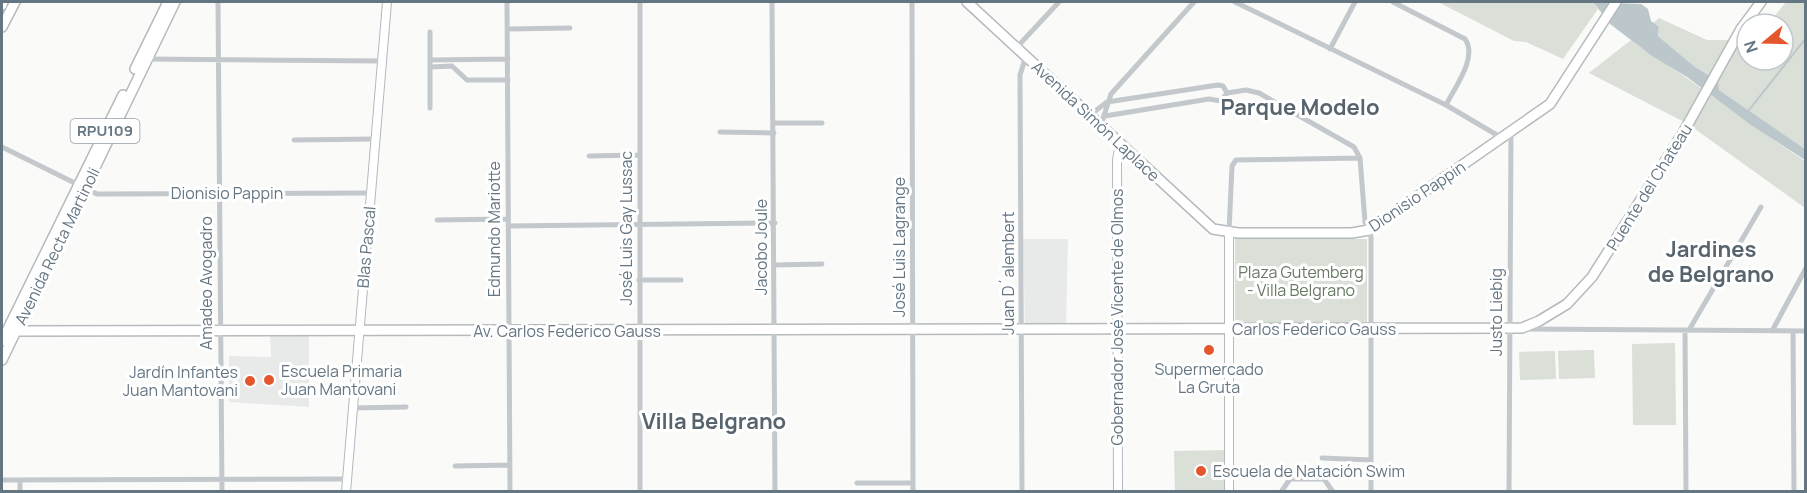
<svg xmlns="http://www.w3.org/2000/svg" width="1807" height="493" font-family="Manrope,sans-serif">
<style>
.built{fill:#e8e9e9}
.green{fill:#dadfd7}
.water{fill:#bbc7cb}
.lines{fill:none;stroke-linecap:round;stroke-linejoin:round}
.stream{stroke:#bbc7cb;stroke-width:2}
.secondary-casing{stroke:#b3babf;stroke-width:10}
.primary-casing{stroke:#b5babe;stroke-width:12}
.minor{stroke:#c3c8cc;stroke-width:5}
.secondary{stroke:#fff;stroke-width:8}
.primary{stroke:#fff;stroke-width:9}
.poi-dot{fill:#e4572e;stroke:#fff;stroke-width:2}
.labels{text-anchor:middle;stroke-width:6;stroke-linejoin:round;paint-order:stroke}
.shield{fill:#fff;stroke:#939fa8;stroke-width:1.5}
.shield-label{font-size:15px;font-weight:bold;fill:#657683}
.street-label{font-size:16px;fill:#657683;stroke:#fff}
.park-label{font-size:16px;fill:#687a64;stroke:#fff}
.poi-label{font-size:16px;fill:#657683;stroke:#fff;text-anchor:start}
.district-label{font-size:22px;font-weight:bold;fill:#57646e;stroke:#fff}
</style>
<rect width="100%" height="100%" fill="#fafaf8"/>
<path class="built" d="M1023 239H1068L1066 327H1025Z
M270 334 309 335V407L229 402V356L271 357Z"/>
<path class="green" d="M1438 2H1589L1594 3 1598 9 1563 59 1526 42 1514 41Z
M1786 2H1805V149L1719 90 1717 81 1695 67 1658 36 1659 27 1653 23 1659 18 1707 40H1747V60H1783V24H1768Z
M1631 40C1649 55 1669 65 1688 79 1727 106 1765 135 1805 161V208L1688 124 1589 73Z
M1235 239H1367V323H1235Z
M1675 343 1676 425H1633L1632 344Z
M1594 350 1595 378 1559 379 1558 351Z
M1555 351 1556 379 1520 380 1519 352Z
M1227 450 1228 491H1175L1174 451Z"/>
<path class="water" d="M1589 2 1641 4 1648 9 1651 21 1659 27 1658 36 1695 67 1718 81 1719 90 1805 149V160L1751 125 1687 77 1652 56 1610 24 1594 3Z"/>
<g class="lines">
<path class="stream" d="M1749 110 1806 38"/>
<g class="secondary-casing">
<path id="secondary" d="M346 492 387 2
M1118 492 1117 160 1120 143
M1229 492V232"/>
</g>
<g class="primary-casing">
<path id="primary" d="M967 2 1213 229 1238 233H1352L1369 230 1550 104 1616 2
M2 5 3 2
M2 27 15 2
M135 69 167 4
M16 331 1522 328 1539 321 1567 304 1592 277 1683 133 1741 29 1761 2
M2 341 123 95
M2 360 175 2"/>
</g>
<path class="minor" d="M218 2 222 492
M507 2 510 492
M640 2V492
M772 2 775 492
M912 2 913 492
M1235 2 1446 105 1502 138
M1393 2 1465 39C1478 57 1455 87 1446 105
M507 29 570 28
M1017 47 1059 2
M1330 49 1355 2
M147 59 382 61
M430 60 508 59
M430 67 452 66 467 80H508
M1227 93 1246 90 1259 93 1354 147 1360 158 1365 222 1371 237V492
M430 108V32
M1090 115 1107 102 1218 85 1223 86 1227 93 1221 101 1209 99 1105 116
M774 123H822
M1101 125 1111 94 1194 2
M720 132 774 133
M294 140 375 139
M2 147 97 194 371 193
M589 156 639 155
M437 220 508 219
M508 226 775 223
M1229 232 1232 166 1236 160 1360 158
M775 265 822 264
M639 280H681
M1525 329 1806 331
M1685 330 1686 492
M1689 330 1761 207
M1772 331 1806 268
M1793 331 1794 492
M352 408 406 407
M1322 458 1371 460
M455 466 510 465
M2 480 347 479
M20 480V492
M857 483H913
M1022 492 1020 75 1026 56
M1281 492 1290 479H1324L1333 492
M1509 492 1511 132"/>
<use href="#secondary" class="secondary"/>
<use href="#primary" class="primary"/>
</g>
<g class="poi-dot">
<circle cx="1209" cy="350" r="6"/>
<circle cx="269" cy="380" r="6"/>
<circle cx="250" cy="381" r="6"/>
<circle cx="1201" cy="471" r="6"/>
</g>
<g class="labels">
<rect class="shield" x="70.5" y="119" width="69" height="24" rx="4.5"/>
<g class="shield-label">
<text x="105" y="136">RPU109</text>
</g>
<g class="street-label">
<text transform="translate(1096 121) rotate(43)" y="6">Avenida Simón Laplace</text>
<text transform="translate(1649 187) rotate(-58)" y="6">Puente del Chateau</text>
<text x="227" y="199">Dionisio Pappin</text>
<text transform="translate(1417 196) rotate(-34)" y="6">Dionisio Pappin</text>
<text transform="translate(626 228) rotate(-90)" y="6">José Luis Gay Lussac</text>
<text transform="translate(494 229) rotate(-90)" y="6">Edmundo Mariotte</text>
<text transform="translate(57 246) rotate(-64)" y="6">Avenida Recta Martinoli</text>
<text transform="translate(366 247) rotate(-85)" y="6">Blas Pascal</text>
<text transform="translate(761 247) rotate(-90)" y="6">Jacobo Joule</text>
<text transform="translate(899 247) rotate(-90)" y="6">José Luis Lagrange</text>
<text transform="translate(1008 273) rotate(-90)" y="6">Juan D´alembert</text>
<text transform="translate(206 283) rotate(-90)" y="6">Amadeo Avogadro</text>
<text transform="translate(1496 312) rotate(-90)" y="6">Justo Liebig</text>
<text transform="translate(1117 317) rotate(-90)" y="6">Gobernador José Vicente de Olmos</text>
<text x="1314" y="335">Carlos Federico Gauss</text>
<text x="567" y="337">Av. Carlos Federico Gauss</text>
</g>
<g class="park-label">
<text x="1301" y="278">Plaza Gutemberg<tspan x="1301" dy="18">- Villa Belgrano</tspan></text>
</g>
<g class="poi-label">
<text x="1209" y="375" text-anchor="middle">Supermercado<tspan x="1209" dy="18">La Gruta</tspan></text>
<text x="281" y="377">Escuela Primaria<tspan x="281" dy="18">Juan Mantovani</tspan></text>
<text x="238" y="378" text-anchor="end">Jardín Infantes<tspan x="238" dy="18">Juan Mantovani</tspan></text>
<text x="1213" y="477">Escuela de Natación Swim</text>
</g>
<g class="district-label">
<text x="1300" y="115">Parque Modelo</text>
<text x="1711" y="257">Jardines<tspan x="1711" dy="25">de Belgrano</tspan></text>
<text x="714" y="429">Villa Belgrano</text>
</g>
</g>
<rect width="1807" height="493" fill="none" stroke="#657683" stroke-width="6"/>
<g transform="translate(1765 42) rotate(251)"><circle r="28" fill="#ffffff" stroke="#c1c8cd" stroke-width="1.5"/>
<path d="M0-4.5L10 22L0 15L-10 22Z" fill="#e4572e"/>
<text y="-9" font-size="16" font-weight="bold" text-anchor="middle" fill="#657683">N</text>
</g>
</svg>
